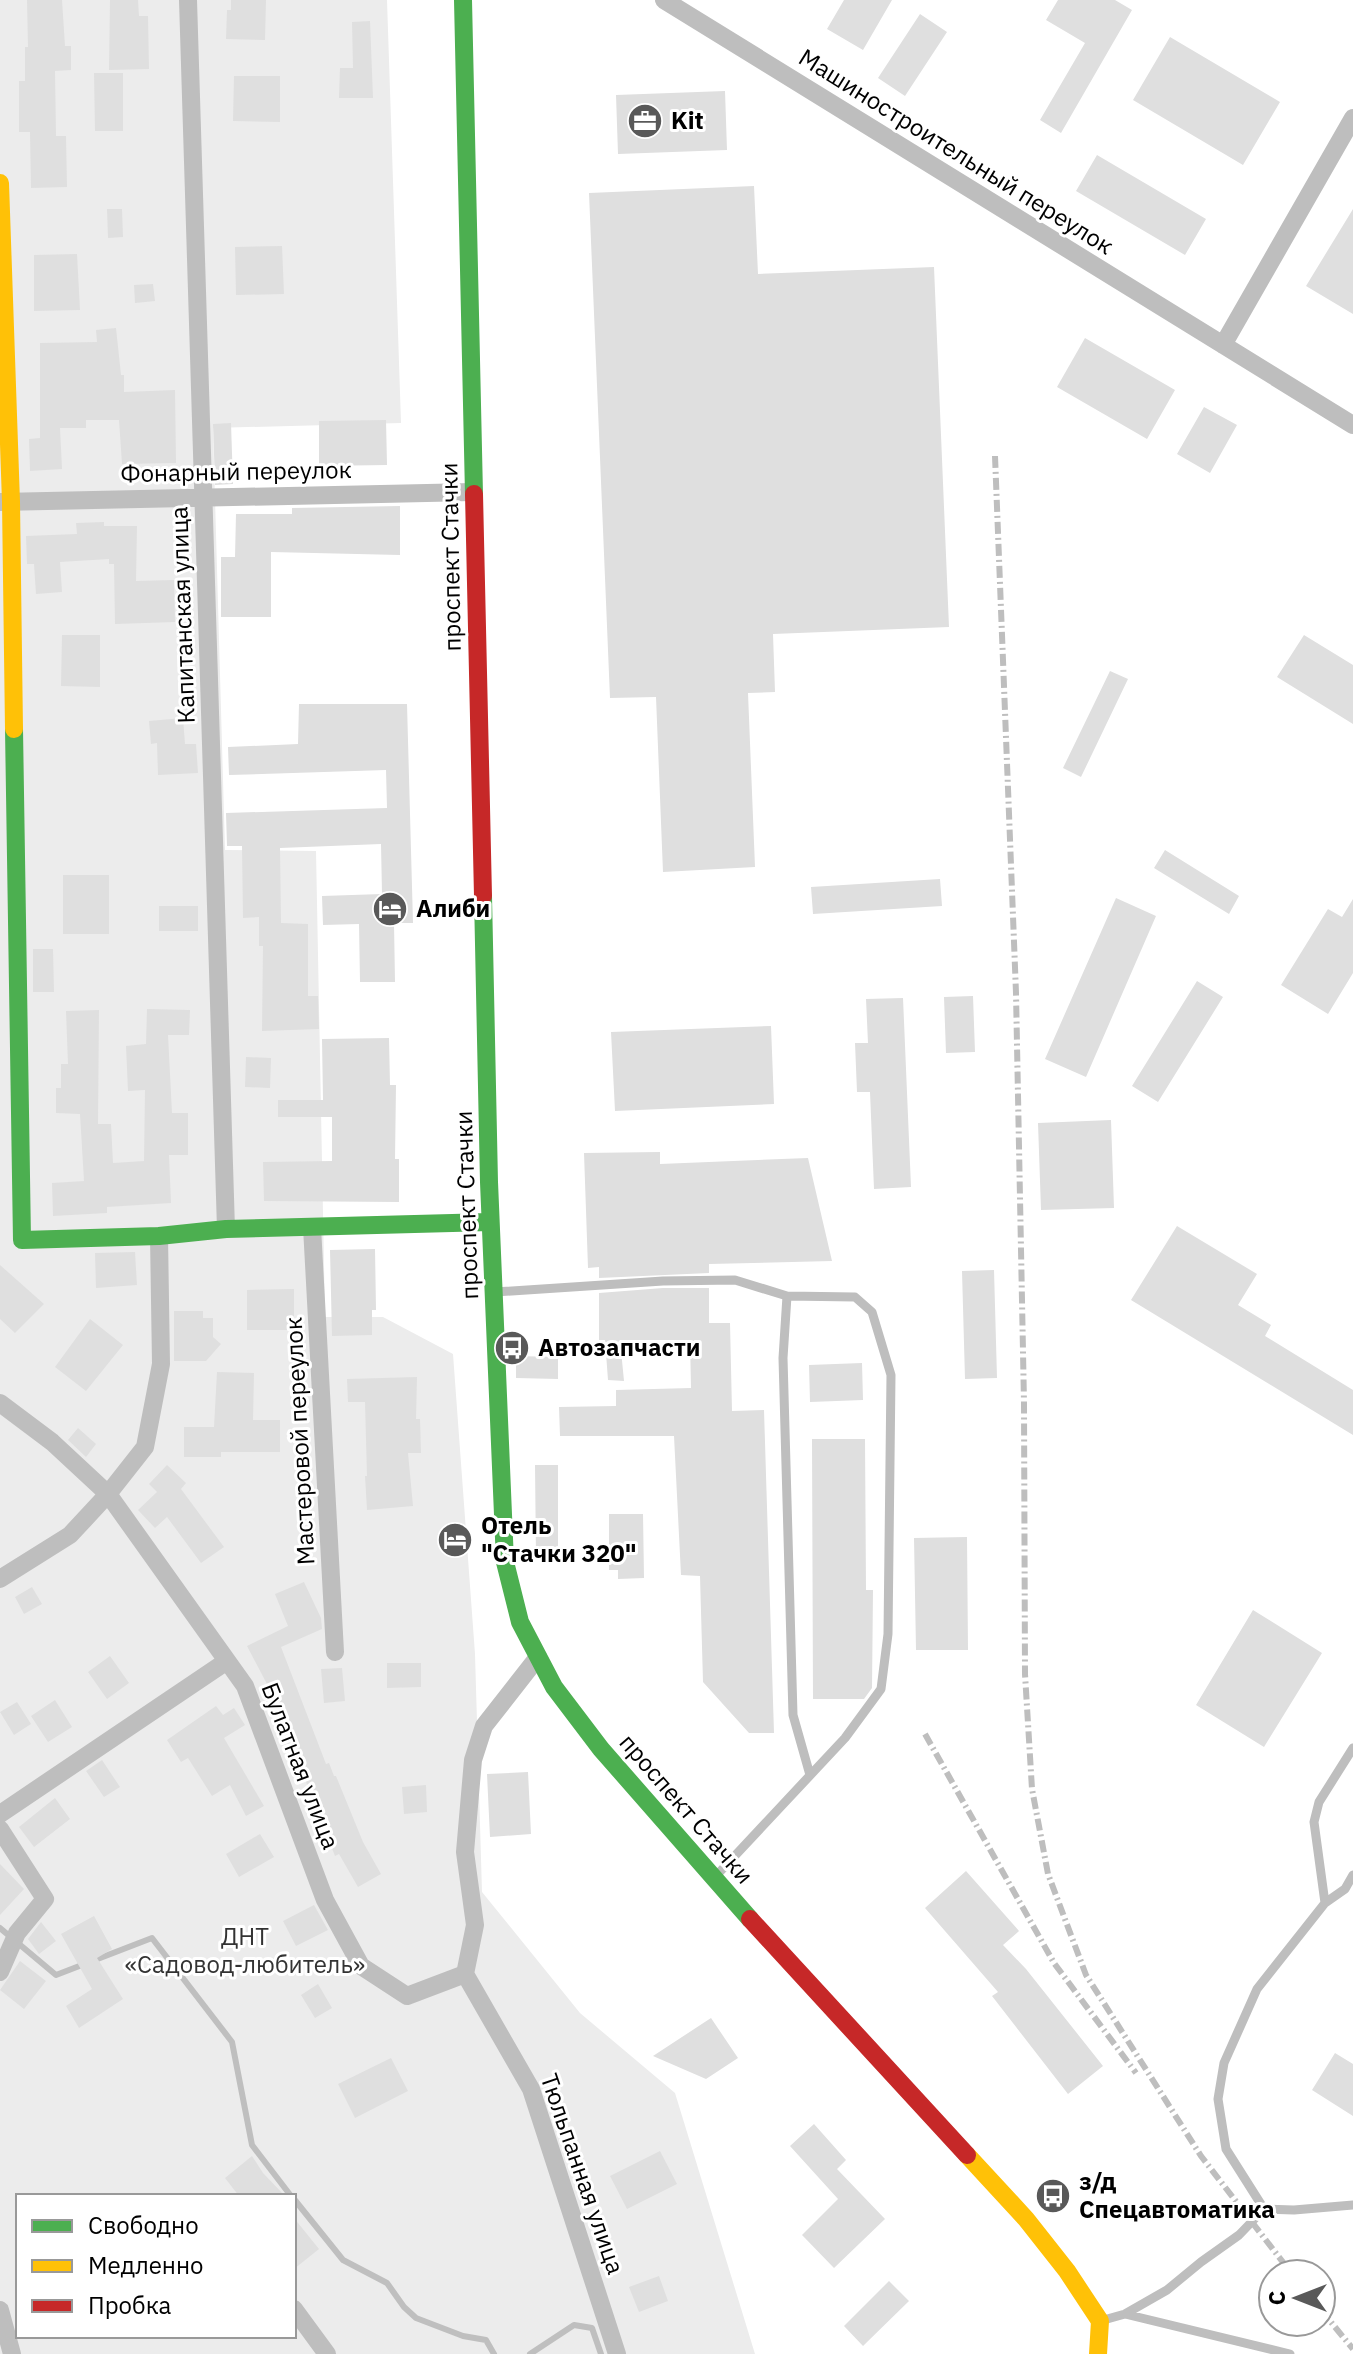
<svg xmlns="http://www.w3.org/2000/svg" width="1353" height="2354" font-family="'IBM Plex Sans',sans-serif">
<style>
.green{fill:#ececec;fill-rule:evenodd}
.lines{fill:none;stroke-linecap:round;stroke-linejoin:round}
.stream{stroke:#bfbfbf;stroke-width:6}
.building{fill:#dfdfdf}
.lane{stroke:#bebebe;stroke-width:9}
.street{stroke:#bebebe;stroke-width:18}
.fast{stroke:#4caf50;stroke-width:18}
.slow{stroke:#ffc107;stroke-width:18}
.jam{stroke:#c62828;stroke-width:18}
.rail{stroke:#bebebe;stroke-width:6;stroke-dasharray:12 4 2 4;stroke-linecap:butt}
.labels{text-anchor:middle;stroke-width:6;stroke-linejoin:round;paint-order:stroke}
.poi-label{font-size:24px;font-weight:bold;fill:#000;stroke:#fff;text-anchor:start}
.street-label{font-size:24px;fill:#000;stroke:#fff}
.park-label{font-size:24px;fill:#333;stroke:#fff}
</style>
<rect width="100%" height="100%" fill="#fff"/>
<path class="green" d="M0 0H387L401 423 213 428 225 850 316 851 325 1317H383L453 1354 475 1654 482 1892 580 2013 675 2093 755 2354H0ZM18 2196H294V2336H18Z"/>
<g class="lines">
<path class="stream" d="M0 1928 56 1975 152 1938 232 2042 252 2145 291 2196
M294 2199 343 2260 387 2283 404 2307 416 2318 463 2336 486 2340 494 2354
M530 2354 574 2325 592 2328 601 2354"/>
</g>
<path class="building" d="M27 0H62L65 46H71V70L55 71 56 136H66L67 187 31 188 30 132H19V81H25V47H28Z
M110 0H138L139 16H148L149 69 109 70Z
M231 0H266L265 40 226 39 227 10H231Z
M844 0H892L863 50 827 29Z
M1058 0H1115L1132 10 1061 133 1040 120 1085 43 1046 20Z
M920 14 947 32 905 96 878 78Z
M370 21 373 98H339L340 68H353L352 22Z
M1170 37 1280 102 1243 165 1133 100Z
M94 73H123V131H95Z
M234 76H280V122L233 121Z
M725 91 727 150 618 154 616 95Z
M1097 155 1206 219 1185 255 1076 191Z
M754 186 758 274 934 267 949 627 773 634 775 692 748 693 755 867 663 872 656 697 610 698 589 193Z
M107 209H122L123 237 108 238Z
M1353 209V314L1306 286Z
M282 246 284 294 236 295 235 247Z
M77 254 80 310 34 311V255Z
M153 284 155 301 135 303 134 285Z
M116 328 121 375H124V392L175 390 176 463 122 464 119 420H86V428H60L62 469 30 471 29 439 40 438V343L97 342 96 330Z
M1085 338 1175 390 1147 439 1057 387Z
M1204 407 1237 425 1210 473 1177 454Z
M386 420 387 465 319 466V421Z
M231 423 233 484 215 485 213 424Z
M400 506V555L271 552V617H221V557H235L236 514H292V508Z
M104 522V526H137L136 581 174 580 175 622 115 624 114 564H109V559L60 562 62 592 36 594 34 564H27L26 536 77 534 76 523Z
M62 635H100V687L61 686Z
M1304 635 1353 665V724L1277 677Z
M1110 671 1128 679 1081 777 1063 768Z
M299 704H407L413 923H394L395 982H360L359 924 323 925 322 896 382 894 381 844 280 848 281 923 308 924V996H318L319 1029 262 1031 263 946H259V917L243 918 242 846H227L226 813 387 808 386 770 229 775 228 747 298 744Z
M183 718 185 744H196L198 773 158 775 157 743 151 744 149 721Z
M1165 850 1239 896 1229 914 1154 868Z
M63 875H109V934H63Z
M940 879 942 906 813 914 811 887Z
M1116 898 1156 916 1086 1077 1045 1059Z
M1353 899V973L1328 1014 1281 985 1328 909 1342 917Z
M159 906H198V931H159Z
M33 949H53L54 992H33Z
M1197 981 1223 997 1158 1102 1132 1086Z
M973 996 975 1052 946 1053 944 997Z
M903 998 911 1187 874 1189 870 1092H857L855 1043H868L866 999Z
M147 1009 190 1010 189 1035H168L172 1113H188V1155H169L171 1203 107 1207V1213L53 1216 52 1183 84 1181 80 1114 56 1113V1088H61V1064H68L66 1011 99 1010 98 1124H111L113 1163 144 1161 145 1090 128 1091 126 1046 146 1044Z
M771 1026 774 1104 615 1111 611 1032Z
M389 1038 390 1085H396L395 1159H399V1202L264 1201 263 1162 332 1161V1117H278V1100H323L322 1039Z
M246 1057 271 1058 270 1088 245 1087Z
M1111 1120 1114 1208 1041 1210 1038 1123Z
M660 1152V1164L808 1158 832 1261 709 1264V1273L599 1278V1267L588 1268 584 1153Z
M1177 1226 1257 1274 1238 1305 1271 1325 1265 1336 1353 1390V1435L1131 1300Z
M375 1249 376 1310H372V1335L332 1336 330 1250Z
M135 1252 137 1285 96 1288 95 1253Z
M0 1265 44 1304 15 1333 0 1319Z
M994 1270 997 1378 965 1379 962 1271Z
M663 1288H709V1323H730L732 1411 764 1410 774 1733H749L703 1682 700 1576 681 1575 674 1436H560L559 1407 616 1406V1390L691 1388 690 1340H620L624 1381 608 1380 605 1340H599V1293Z
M294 1289V1330H247V1290Z
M174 1311H203V1318H213V1337L221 1344 206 1361H174Z
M90 1319 123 1345 86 1391 55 1367Z
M516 1356 558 1357V1379L516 1378Z
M862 1363 863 1400 810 1402 809 1365Z
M217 1372 254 1373 253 1420H280V1452H221V1457H184V1427H214Z
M417 1377 416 1419H420L421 1453H408L413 1506 367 1510 365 1476H367L365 1402H348L347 1379Z
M78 1428 96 1444 86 1457 68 1440Z
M812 1439H865L866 1590H873L872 1688 864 1699H813Z
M167 1465 186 1483 181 1489 224 1547 201 1563 167 1517 155 1528 138 1510 157 1492 149 1484Z
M535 1465H558V1557H536Z
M609 1514H643L644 1578 618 1579V1570H609Z
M967 1537 968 1650H916L914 1538Z
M304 1582 321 1618 322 1629 281 1647 326 1764 329 1763 334 1776H336L363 1842 381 1874 358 1887 339 1854 335 1856 301 1769 297 1770 268 1686 247 1646 288 1626 275 1594Z
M32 1587 42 1604 24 1614 15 1597Z
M1253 1610 1322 1653 1264 1747 1196 1705Z
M110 1656 129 1683 107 1699 88 1672Z
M387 1663H421V1687L387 1688Z
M342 1668 345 1701 324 1703 321 1669Z
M55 1700 72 1727 48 1742 31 1716Z
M17 1702 31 1724 14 1735 0 1712Z
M216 1706 223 1715 234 1708 245 1725 224 1738 264 1806 246 1816 230 1785 212 1796 188 1758 181 1762 167 1740Z
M102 1760 120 1787 104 1797 86 1771Z
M528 1772 531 1834 490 1837 487 1774Z
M426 1785 427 1812 404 1814 402 1787Z
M55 1798 70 1819 34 1847 19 1827Z
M260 1834 274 1857 239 1877 226 1854Z
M0 1864 24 1889 0 1915Z
M966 1871 1019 1931 1003 1945 1026 1969 1103 2066 1068 2094 992 1996 998 1992 925 1908Z
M314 1905 328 1930 296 1946 283 1921Z
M94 1916 112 1949 97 1958 123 1999 79 2028 66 2006 92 1989 61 1934Z
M41 1922 56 1941 39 1954 28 1939Z
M20 1961 46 1981 24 2009 0 1990Z
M318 1984 332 2008 315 2018 301 1995Z
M711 2018 738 2058 706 2079 653 2056Z
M1335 2053 1353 2064V2116L1312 2090Z
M391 2058 408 2091 355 2118 338 2084Z
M814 2124 846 2160 837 2169 885 2219 834 2268 802 2235 838 2199 790 2146Z
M660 2151 677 2184 627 2209 610 2176Z
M252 2156 263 2173 285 2196H239L225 2178Z
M294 2218 319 2249 294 2269Z
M659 2276 668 2301 639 2312 629 2287Z
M889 2281 909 2301 863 2346 844 2326Z"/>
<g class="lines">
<path class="lane" d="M495 1292 663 1281 735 1280 787 1296 855 1297 872 1312 891 1375 888 1634 881 1689 845 1738 715 1877
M787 1296 783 1358 793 1715 810 1775
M1325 1903 1314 1822 1319 1802 1353 1748
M1264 2209 1294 2210 1353 2205
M1125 2314 1290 2354
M1100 2321 1125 2314 1167 2290 1201 2262 1239 2235 1264 2209 1226 2149 1218 2099 1224 2063 1257 1989 1325 1903 1345 1889 1353 1875"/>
<path class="street" d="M188 0 226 1229
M664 0 1353 425
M1223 345 1353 118
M0 502 473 492
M312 1227 335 1652
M0 1403 52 1442 108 1494 245 1686 325 1900 361 1966 407 1996 465 1974
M0 1579 70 1535 108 1494 145 1447 161 1364 159 1236
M0 1814 227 1661
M0 1829 45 1899 17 1933 0 1972
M465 1974 531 2089 617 2354
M465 1974 475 1925 465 1852 473 1760 484 1726 538 1657
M294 2309 327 2354
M0 2310 12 2354"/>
<path class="fast" d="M463 0 474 494
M14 729 22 1240 159 1236 226 1229 490 1222
M483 896 489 1182 505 1562 520 1622 554 1687 601 1749 750 1919"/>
<path class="slow" d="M0 183 11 502 14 729
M967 2155 1026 2219 1067 2271 1100 2321 1098 2354"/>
<path class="jam" d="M474 494 483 896
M750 1919 967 2155"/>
<path class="rail" d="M995 456 1016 993 1024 1403 1025 1674 1032 1789 1048 1874 1086 1975 1201 2156 1292 2274
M925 1734 1054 1963 1136 2073
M1321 2310 1353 2349"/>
</g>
<defs>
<g id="office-disc" transform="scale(1.8)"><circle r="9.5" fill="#595959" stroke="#fff"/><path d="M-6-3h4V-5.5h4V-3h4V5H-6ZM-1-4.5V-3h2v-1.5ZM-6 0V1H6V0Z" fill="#fff"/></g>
<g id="hotel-disc" transform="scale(1.8)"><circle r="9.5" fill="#595959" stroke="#fff"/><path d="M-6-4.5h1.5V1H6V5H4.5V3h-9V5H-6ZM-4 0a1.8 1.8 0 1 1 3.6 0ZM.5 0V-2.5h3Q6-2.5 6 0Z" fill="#fff"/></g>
<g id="bus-disc" transform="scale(1.8)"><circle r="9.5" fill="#595959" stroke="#fff"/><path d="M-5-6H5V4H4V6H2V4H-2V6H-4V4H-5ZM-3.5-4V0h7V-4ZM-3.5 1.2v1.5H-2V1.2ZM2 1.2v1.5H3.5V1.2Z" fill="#fff"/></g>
</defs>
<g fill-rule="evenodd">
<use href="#office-disc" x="645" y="121"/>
<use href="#hotel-disc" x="390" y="909"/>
<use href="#bus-disc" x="512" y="1348"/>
<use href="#hotel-disc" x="455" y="1540"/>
<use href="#bus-disc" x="1053" y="2196"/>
</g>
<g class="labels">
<g class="poi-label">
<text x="671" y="129">Kit</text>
<text x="416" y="917">Алиби</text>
<text x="538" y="1356">Автозапчасти</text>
<text x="481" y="1534">Отель<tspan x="481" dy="28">"Стачки 320"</tspan></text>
<text x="1079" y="2190">з/д<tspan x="1079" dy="28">Спецавтоматика</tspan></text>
</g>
<g class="street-label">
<text transform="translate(956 152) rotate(32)" y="8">Машиностроительный переулок</text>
<text transform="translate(236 472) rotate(-1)" y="8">Фонарный переулок</text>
<text transform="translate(451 557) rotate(-91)" y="8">проспект Стачки</text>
<text transform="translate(183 615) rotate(-92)" y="8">Капитанская улица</text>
<text transform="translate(467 1205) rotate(-92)" y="8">проспект Стачки</text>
<text transform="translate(300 1441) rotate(-93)" y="8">Мастеровой переулок</text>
<text transform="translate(300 1766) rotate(69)" y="8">Булатная улица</text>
<text transform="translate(686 1809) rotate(49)" y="8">проспект Стачки</text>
<text transform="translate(582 2174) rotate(71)" y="8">Тюльпанная улица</text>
</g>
<g class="park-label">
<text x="245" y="1945">ДНТ<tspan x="245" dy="28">«Садовод-любитель»</tspan></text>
</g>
</g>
<rect x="16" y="2194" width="280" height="144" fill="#ffffff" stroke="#999999" stroke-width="2"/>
<rect x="32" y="2220" width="40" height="12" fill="#4caf50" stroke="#999999" stroke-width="2"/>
<text x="88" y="2234" font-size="24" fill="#000000">Свободно</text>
<rect x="32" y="2260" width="40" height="12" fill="#ffc107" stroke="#999999" stroke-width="2"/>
<text x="88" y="2274" font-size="24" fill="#000000">Медленно</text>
<rect x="32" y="2300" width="40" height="12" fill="#c62828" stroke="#999999" stroke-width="2"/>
<text x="88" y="2314" font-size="24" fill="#000000">Пробка</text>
<g transform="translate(1297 2298) rotate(270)"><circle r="38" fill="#ffffff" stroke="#999999" stroke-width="2"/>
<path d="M0-6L14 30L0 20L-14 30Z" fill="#595959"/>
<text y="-12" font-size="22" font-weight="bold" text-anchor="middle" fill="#000000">С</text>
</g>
</svg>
